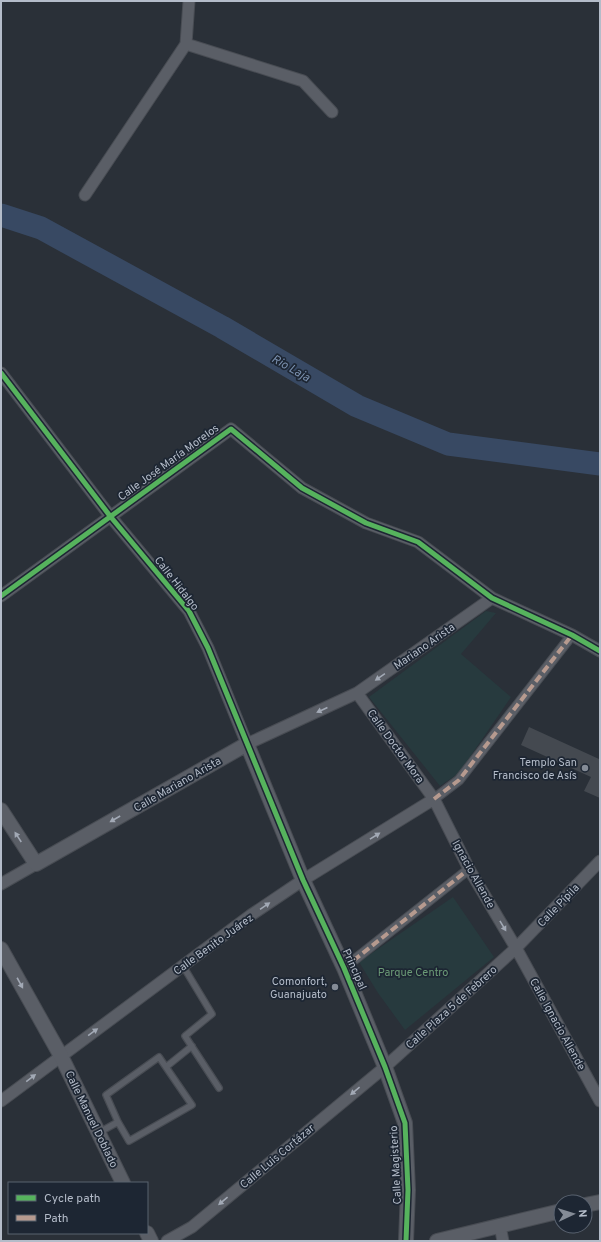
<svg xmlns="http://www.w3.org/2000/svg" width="601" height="1242" font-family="Overpass,sans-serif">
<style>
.green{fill:#273a3e}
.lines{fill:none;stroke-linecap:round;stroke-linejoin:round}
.river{stroke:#384963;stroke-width:23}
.building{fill:#444950}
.service-casing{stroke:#484c53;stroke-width:8}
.pedestrian-casing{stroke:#484c53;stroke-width:11}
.minor-casing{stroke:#484c53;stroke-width:13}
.tertiary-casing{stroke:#484c53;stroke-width:16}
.service{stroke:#5a5e66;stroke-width:5.5}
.pedestrian{stroke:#5a5e66;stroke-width:9}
.minor{stroke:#5a5e66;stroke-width:11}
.tertiary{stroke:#5a5e66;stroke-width:14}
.quiet{stroke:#b69a8f;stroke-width:4;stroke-dasharray:8 4;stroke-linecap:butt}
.cycleway-casing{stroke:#1d2633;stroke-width:8}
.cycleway{stroke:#56b35d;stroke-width:5}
.oneway{fill:#a2a9b5}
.poi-dot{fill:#848b96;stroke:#1d2633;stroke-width:1.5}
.labels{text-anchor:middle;stroke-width:3.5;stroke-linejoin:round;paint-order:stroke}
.street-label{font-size:11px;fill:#b4bcc9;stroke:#1d2633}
.poi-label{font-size:11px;fill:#b4bcc9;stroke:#1d2633;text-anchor:end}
.park-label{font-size:11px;fill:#6b9a76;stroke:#1d2633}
.water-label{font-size:12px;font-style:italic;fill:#7c92b1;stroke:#1d2633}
</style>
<rect width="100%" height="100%" fill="#2a3038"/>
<path class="green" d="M486 611 496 613 461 654 511 697 459 773 440 786 369 697Z
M453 897 494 957 405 1030 378 993 359 962Z"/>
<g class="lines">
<path class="river" d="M1 215 41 228 222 327 357 406 448 444 600 464"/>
</g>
<path class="building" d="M529 727 599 759 600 757V798L584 791 591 777 521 745Z"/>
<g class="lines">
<g class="service-casing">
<path id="service" d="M183 966 212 1014 185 1036 219 1088
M166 1067 192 1046
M98 1133 118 1122 129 1141 192 1105 159 1057 106 1095 118 1122"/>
</g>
<g class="pedestrian-casing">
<path id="pedestrian" d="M434 799 459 780 572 635
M344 968 469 869"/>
</g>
<g class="minor-casing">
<path id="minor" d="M186 44 303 81 332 112
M85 195 186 44 189 1
M1 373 110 516 189 611 208 648 247 744 357 693 492 598
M1 596 231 429 302 488 366 523 418 542 492 598 572 635 600 651
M357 693 434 799 469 869 516 948 600 1101
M1 884 36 864
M1 1101 251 915 303 880 434 799
M500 1226 503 1241
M167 1241 192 1227 385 1067 516 948 600 861"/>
</g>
<g class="tertiary-casing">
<path id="tertiary" d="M1 810 36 864 247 744 303 880 344 968 385 1067 405 1123 408 1190 406 1241
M1 949 61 1056 123 1183
M585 1205 600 1202
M147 1233 151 1241
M437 1241 561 1211"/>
</g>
<use href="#service" class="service"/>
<use href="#pedestrian" class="pedestrian"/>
<use href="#minor" class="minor"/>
<use href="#tertiary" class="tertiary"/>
<path class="quiet" d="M434 799 459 780 572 635
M344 968 469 869"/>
<g class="cycleway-casing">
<path id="cycleway" d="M1 373 110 516 189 611 208 648 303 880 344 968 385 1067 405 1123 408 1190 406 1241
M1 596 231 429 302 488 366 523 418 542 492 598 572 635 600 651"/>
</g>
<use href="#cycleway" class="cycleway"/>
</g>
<defs><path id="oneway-solid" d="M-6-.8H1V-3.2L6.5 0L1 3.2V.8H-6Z"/></defs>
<g class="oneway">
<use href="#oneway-solid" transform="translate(380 677) rotate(145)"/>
<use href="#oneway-solid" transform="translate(322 710) rotate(155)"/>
<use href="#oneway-solid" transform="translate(115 819) rotate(150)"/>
<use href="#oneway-solid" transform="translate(375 836) rotate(-32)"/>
<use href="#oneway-solid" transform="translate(18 837) rotate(-123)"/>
<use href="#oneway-solid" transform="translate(265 906) rotate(-34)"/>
<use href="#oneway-solid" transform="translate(503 926) rotate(59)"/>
<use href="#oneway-solid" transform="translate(20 983) rotate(61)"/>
<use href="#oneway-solid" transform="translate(93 1032) rotate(-36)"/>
<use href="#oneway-solid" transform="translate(31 1078) rotate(-37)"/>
<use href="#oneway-solid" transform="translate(355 1091) rotate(140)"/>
<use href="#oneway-solid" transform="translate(223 1201) rotate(140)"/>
</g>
<g class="poi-dot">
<circle cx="585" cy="768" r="4"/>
<circle cx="335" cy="987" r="4"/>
</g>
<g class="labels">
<g class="street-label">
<text transform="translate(168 462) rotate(-36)" y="4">Calle José María Morelos</text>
<text transform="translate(177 583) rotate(52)" y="4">Calle Hidalgo</text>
<text transform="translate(424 646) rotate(-35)" y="4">Mariano Arista</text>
<text transform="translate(396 746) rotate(54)" y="4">Calle Doctor Mora</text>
<text transform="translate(177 784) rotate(-30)" y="4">Calle Mariano Arista</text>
<text transform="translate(474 874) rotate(61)" y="4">Ignacio Allende</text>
<text transform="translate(558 905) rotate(-46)" y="4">Calle Pípila</text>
<text transform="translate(213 944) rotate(-36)" y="4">Calle Benito Juárez</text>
<text transform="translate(355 969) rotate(66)" y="4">Principal</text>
<text transform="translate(451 1007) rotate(-42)" y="4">Calle Plaza 5 de Febrero</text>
<text transform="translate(558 1024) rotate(61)" y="4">Calle Ignacio Allende</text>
<text transform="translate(92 1119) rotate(64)" y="4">Calle Manuel Doblado</text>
<text transform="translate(277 1156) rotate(-40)" y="4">Calle Luis Cortázar</text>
<text transform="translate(395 1165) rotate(-93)" y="4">Calle Magisterio</text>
</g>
<g class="poi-label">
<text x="577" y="766">Templo San<tspan x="577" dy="13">Francisco de Asís</tspan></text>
<text x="327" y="985">Comonfort,<tspan x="327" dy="13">Guanajuato</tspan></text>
</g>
<g class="park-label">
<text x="413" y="976">Parque Centro</text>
</g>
<g class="water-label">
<text transform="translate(291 368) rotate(30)" y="4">Rio Laja</text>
</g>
</g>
<rect width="601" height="1242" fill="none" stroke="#b4bcc9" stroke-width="4"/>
<rect x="8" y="1182" width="140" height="52" fill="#1d2633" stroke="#59626f"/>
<rect x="16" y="1195" width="20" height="6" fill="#56b35d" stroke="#59626f"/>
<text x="44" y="1202" font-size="12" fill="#b4bcc9">Cycle path</text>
<rect x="16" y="1215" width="20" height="6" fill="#b69a8f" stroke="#59626f"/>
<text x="44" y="1222" font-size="12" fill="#b4bcc9">Path</text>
<g transform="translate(573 1214) rotate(86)"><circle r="19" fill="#1d2633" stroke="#59626f"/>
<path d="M0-3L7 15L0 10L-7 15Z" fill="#848b96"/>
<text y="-6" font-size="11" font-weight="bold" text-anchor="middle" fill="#b4bcc9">N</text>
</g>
</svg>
